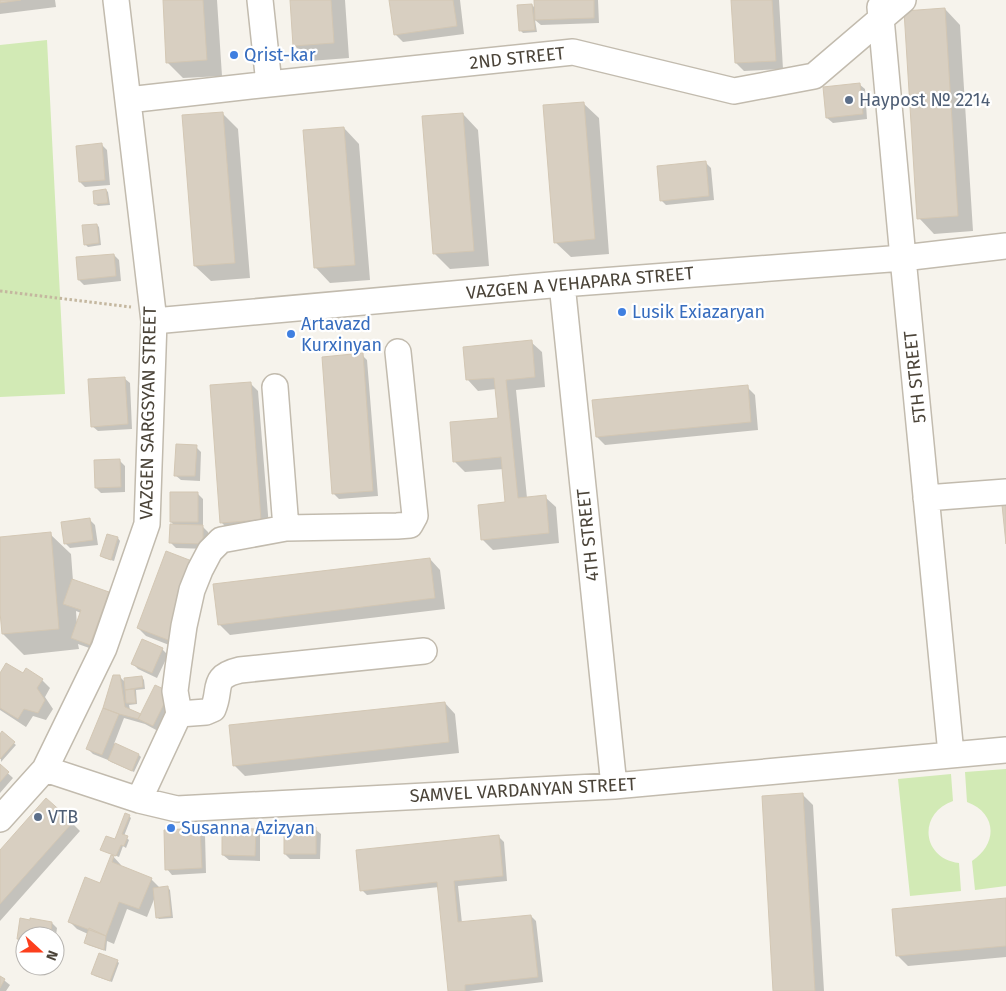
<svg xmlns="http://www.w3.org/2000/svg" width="1006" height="991" font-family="'Fira Sans',sans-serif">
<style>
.green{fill:#d2eab5}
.shadow{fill:#0003;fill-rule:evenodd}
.building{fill:#d8cfc1;stroke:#d3c7b4}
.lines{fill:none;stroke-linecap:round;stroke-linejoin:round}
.minor-casing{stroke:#c2bbae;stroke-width:28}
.path{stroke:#c4b79f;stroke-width:3;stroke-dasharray:2.5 2.5;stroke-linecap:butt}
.minor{stroke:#fff;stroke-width:25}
.shop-dot{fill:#3f7fe0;stroke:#fff;stroke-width:2}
.service-dot{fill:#5c6f8a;stroke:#fff;stroke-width:2}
.labels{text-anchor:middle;stroke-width:4.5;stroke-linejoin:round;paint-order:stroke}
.shop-label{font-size:18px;fill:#366cbe;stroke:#fff;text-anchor:start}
.street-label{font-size:18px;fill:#4b4439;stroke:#fff}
.service-label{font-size:18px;fill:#4e5e75;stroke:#fff;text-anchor:start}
</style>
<rect width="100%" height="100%" fill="#f6f3ec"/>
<path class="green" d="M47 40 65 394 0 397V45Z
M1006 769V886L975 890 972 861C998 844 997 813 967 802L965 772Z
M951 774 953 801C918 813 921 858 959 863L961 891 910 896 898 779Z"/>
<path class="shadow" d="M0 0H55L56 7 0 14Z
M164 0H217L222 76 183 78 168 63Z
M291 0H345L349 58 310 61 295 46Z
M390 0H460L464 34 403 42 395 34Z
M535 0H598L599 23 541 25 535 20 537 32 523 33 521 31 532 5 536 9Z
M733 0H779L783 69 744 71 736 63Z
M945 9 960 25 973 231 934 234 919 218Z
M859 84 865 89 867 119 833 123 827 118Z
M583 103 599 118 609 254 571 257 555 242Z
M222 113 238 129 250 278 211 281 195 266Z
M463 114 478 130 489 266 450 269 434 253Z
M344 128 359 144 370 280 330 283 315 267Z
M102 145 107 150 110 185 85 187 80 182Z
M706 163 711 168 714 200 666 205 661 200Z
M106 190 108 192 110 205 98 206 95 204 94 192Z
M97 225 99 227 101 245 88 247 85 244Z
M114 255 119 260 121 281 84 285 79 280Z
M531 342 542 352 545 387 516 390 527 498 545 497 556 507 559 543 493 550 482 539 507 503 504 469 465 472 455 462 499 419 496 389 478 391 468 380Z
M362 355 367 360 378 496 339 499 334 494Z
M124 378 130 383 132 429 98 431 92 426Z
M250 383 258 391 269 527 230 531 222 523Z
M747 387 755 395 758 430 605 445 597 437Z
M196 447 201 452 200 481 181 480 175 475Z
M120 461 125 466V492L101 493 96 488Z
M197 493 203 499V527L208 532V549L176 548 171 543 175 526 171 522Z
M90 520 95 525 98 545 70 548 65 543Z
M50 534 71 554 73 581 108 593 113 598 95 650 78 644 79 649 24 655 3 634 0 598V538ZM76 611 81 613 77 626Z
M118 538 120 541 114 561 104 558 101 556Z
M167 553 182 650 146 636 138 628Z
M430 559 440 570 445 609 230 635 219 624Z
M142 641 162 649 168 655 157 678 138 669 132 663Z
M23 675 42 680 50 688 45 697 53 709 46 720 33 716 26 727 0 710V676Z
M120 677 125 682 142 677 144 680 145 689 136 690 137 704 129 705 130 710 141 715 174 698 158 731 145 724 124 718 114 744 139 755 141 757 134 772 111 762 108 759V760L93 754 88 749Z
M445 703 455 714 459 753 245 776 234 765Z
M2 733 16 745 1 762 0 736Z
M0 766 13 778 0 793Z
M802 794 813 805 824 991H775Z
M129 816 131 818 124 836 129 840 126 848 123 846 119 857 104 851 116 841Z
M72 823 80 831 0 921V852Z
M200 829 205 834 206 873 172 875 167 869Z
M315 829 321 834 320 859H290L285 854Z
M255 830 260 835V861L229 860 223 855Z
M498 836 504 842 507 881 458 886 462 923 531 916 536 921 543 982 469 991H449L439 887 367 895 362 890Z
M112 855 121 865V867L151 879 159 887 158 888H168L170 890 173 918 159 919 157 917 155 897 147 917 127 909 114 944 107 941 106 951 88 945 85 942 88 934 77 929 69 921 101 885Z
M1006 899V957L908 966 898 956Z
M52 923 57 928 56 935 25 936V944H23L18 938Z
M117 961 119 963 112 982 95 976 93 974Z
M0 977 10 985 6 991H0Z"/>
<path class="building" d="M0 0H21L0 3Z
M163 0H203L207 60 166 63Z
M290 0H331L334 43 293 46Z
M389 0H453L457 26 394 35Z
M534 0H594V18L535 20Z
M731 0H772L776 61 735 63Z
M532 4 535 30 519 31 517 5Z
M945 8 958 216 917 219 904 11Z
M860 83 863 114 826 118 823 87Z
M584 102 595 239 554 243 543 105Z
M223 112 235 263 194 266 182 115Z
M463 113 474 251 433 254 422 116Z
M344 127 355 265 314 268 303 130Z
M102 143 105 180 79 182 76 146Z
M706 161 709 196 660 201 657 166Z
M106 189 108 203 94 204 93 191Z
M97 224 99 243 84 245 82 225Z
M114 254 116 276 78 280 76 257Z
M532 340 535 377 506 380 518 498 546 495 549 533 481 540 478 505 505 502 501 457 453 462 450 422 498 418 494 378 466 380 463 347Z
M363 353 373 491 332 494 322 357Z
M125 377 128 424 91 427 88 379Z
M251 382 261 520 220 523 210 385Z
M748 385 751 422 596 437 592 400Z
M176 444 197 445 195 476H174Z
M120 459 121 487 95 488 94 460Z
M170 492H198V522H170Z
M1006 504V544L1002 505Z
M90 518 93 540 64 544 61 522Z
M170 524 203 525V544L169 543Z
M51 532 59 629 2 634 0 612V537Z
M107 534 118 537 111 560 100 556Z
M166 551 197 563 173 642 137 628Z
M430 558 435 598 218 625 213 584Z
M72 579 109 592 90 645 71 638 81 610 63 604Z
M142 639 163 648 152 673 131 664Z
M6 663 23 673 26 668 43 679 37 688 45 700 38 713 24 709 18 719 0 708V673Z
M113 675H120L125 707 141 714 138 719 119 714 103 708Z
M142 676 143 687 125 690 124 678Z
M155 685 170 692 153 726 138 719Z
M134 689 136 703H126L125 690Z
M445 702 449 742 233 766 229 725Z
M103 708 119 714 102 755 86 749Z
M2 731 15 742 0 759V734Z
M115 743 139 754 132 771 108 760Z
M0 764 9 772 0 782Z
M803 793 815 991H773L762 796Z
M46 798 73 822 0 904V850Z
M125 813 130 815 122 834 128 836 124 846 121 845 116 856 100 850 106 836 115 839Z
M284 827H316V854H284Z
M200 828 202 868 165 870 164 830Z
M222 828 256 829 255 856 222 855Z
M499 835 503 876 454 881 458 922 531 915 538 977 465 985V991H448L437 882 360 891 356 850Z
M111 855 114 856 112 862 152 878 139 909 119 902 106 936 68 922 85 877 100 883Z
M168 886 171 916 156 918 153 888Z
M1006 898V946L896 956 892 909Z
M20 918 30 920V918L52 922 51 931 46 930 45 936H25V940L17 939Z
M89 928 106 936 104 950 84 943Z
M99 953 118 960 110 981 91 974Z
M0 976 5 979 0 988Z"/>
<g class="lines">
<g class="minor-casing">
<path id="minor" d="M260 0 269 84
M880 7 903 258 951 754
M128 100 269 84 573 52 734 91 814 76 903 0
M562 284 614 786
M154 321 562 284 903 258 1006 246
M275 387 286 528
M926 498 1006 492
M179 714 175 691 178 668 184 626 192 590 200 570 210 551 221 540 286 528 397 526 410 525 415 516 398 352
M45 769 139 800 177 809 614 786 1006 750
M139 800 179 714 206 712 213 709C222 689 210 677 240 670L424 651
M0 819 45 769 104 648 147 524 154 321 116 0"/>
</g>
<path class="path" d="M0 291 131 307"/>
<use href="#minor" class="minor"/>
</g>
<g class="shop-dot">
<circle cx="234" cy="55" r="5"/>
<circle cx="622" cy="312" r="5"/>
<circle cx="291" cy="334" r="5"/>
<circle cx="171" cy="828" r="5"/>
</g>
<g class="service-dot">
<circle cx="849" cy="100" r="5"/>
<circle cx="38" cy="817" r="5"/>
</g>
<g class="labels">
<g class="shop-label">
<text x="244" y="61">Qrist-kar</text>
<text x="632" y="318">Lusik Exiazaryan</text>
<text x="301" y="330">Artavazd<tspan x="301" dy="21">Kurxinyan</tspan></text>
<text x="181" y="834">Susanna Azizyan</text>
</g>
<g class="street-label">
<text transform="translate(517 58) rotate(-6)" y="6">2ND STREET</text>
<text transform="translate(580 283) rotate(-5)" y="6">VAZGEN A VEHAPARA STREET</text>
<text transform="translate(915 377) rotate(-96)" y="6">5TH STREET</text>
<text transform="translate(148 413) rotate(-89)" y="6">VAZGEN SARGSYAN STREET</text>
<text transform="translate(588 535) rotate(-96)" y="6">4TH STREET</text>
<text transform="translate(523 790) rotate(-3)" y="6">SAMVEL VARDANYAN STREET</text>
</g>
<g class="service-label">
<text x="859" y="106">Haypost № 2214</text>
<text x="48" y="823">VTB</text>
</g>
</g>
<g transform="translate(40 951) rotate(111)"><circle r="24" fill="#ffffff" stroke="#b7b4b0"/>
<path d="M0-4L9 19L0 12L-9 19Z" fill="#fc3f1d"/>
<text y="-8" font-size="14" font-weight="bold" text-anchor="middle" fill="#4b4439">N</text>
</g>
</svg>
